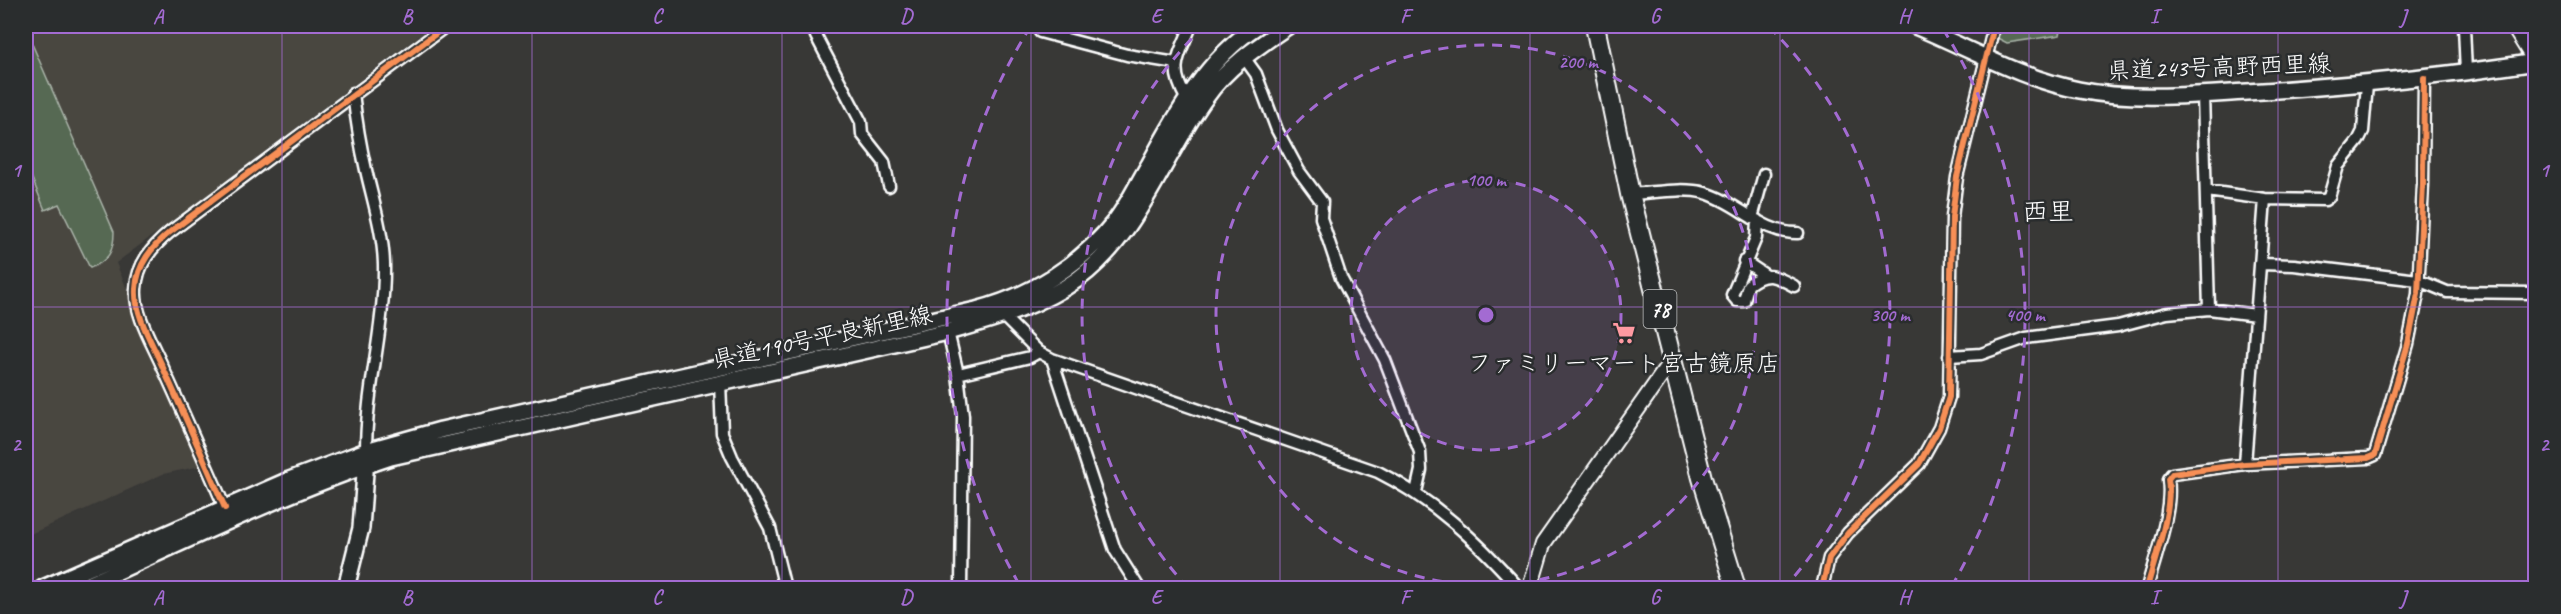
<svg xmlns="http://www.w3.org/2000/svg" width="2561" height="614" font-family="Caveat,'Klee One',sans-serif">
<style>
.built{fill:#494640}
.green{fill:#566953;stroke:#aab4a9;stroke-width:1.5}
.lines{fill:none;stroke-linecap:round;stroke-linejoin:round}
.minor-casing{stroke:#fff;stroke-width:15}
.tertiary-casing{stroke:#fff;stroke-width:18}
.secondary-casing{stroke:#fff;stroke-width:20}
.primary-casing{stroke:#fff;stroke-width:22}
.minor{stroke:#2a2d2e;stroke-width:10}
.tertiary{stroke:#2a2d2e;stroke-width:14}
.secondary{stroke:#2a2d2e;stroke-width:15}
.primary{stroke:#2a2d2e;stroke-width:18}
.cycleway-casing{stroke:#2a2d2e;stroke-width:10}
.cycleway{stroke:#f78f57;stroke-width:6}
.grid{fill:none;stroke:#a36bd2;stroke-width:1.5;stroke-opacity:0.55}
.ring{fill:none;stroke:#a36bd2;stroke-width:3;stroke-dasharray:10 8}
.labels{text-anchor:middle;stroke-width:5;stroke-linejoin:round;paint-order:stroke}
.shield{fill:#2a2d2e;stroke:#bfc0c0;stroke-width:1.5}
.shield-label{font-size:22px;font-weight:bold;fill:#fff}
.street-label{font-size:24px;fill:#fff;stroke:#2a2d2e}
.poi-label{font-size:24px;fill:#fff;stroke:#2a2d2e}
.neighbourhood-label{font-size:26px;fill:#fff;stroke:#2a2d2e}
.centre{fill:#a36bd2;stroke:#2a2d2e;stroke-width:3}
.ring-label{font-size:18px;text-anchor:middle;font-weight:bold;fill:#a36bd2;stroke:#2a2d2e;stroke-width:5;stroke-linejoin:round;paint-order:stroke}
.neatline{fill:none;stroke:#a36bd2;stroke-width:2}
.grid-label{font-size:20px;text-anchor:middle;font-weight:bold;fill:#a36bd2}
</style>
<rect width="100%" height="100%" fill="#383836"/>
<filter id="ink" filterUnits="userSpaceOnUse"><feTurbulence type="fractalNoise" baseFrequency=".0167" numOctaves="2"/><feDisplacementMap in="SourceGraphic" scale="12" xChannelSelector="R" yChannelSelector="G"/><feConvolveMatrix kernelMatrix="1 2 1 2 8 2 1 2 1" color-interpolation-filters="sRGB"/></filter>
<g filter="url(#ink)">
<path class="built" d="M26 26H432L116 263 201 466 163 474 26 536Z"/>
<path class="green" d="M1974 26H2062L2060 35 2007 43Z
M26 30 114 232C114 252 108 261 90 268L59 204 45 210 26 164Z"/>
<g class="lines">
<g class="minor-casing">
<path id="minor" d="M813 26 816 36 861 122 862 134 884 162 889 186
M2464 26 2466 73
M1040 32 1127 55 1176 63
M1243 56 1256 74 1277 130 1299 171 1322 202 1321 218 1341 278 1385 360 1420 452 1421 470 1416 492
M353 93C356 119 360 144 366 170 373 201 383 232 384 264 385 327 366 388 366 451
M2203 94 2209 309
M1187 100C1168 67 1178 58 1191 26
M2207 191 2265 199 2325 200 2329 197 2338 166 2358 141 2363 131 2367 85
M1630 194C1654 193 1682 187 1705 193 1738 202 1762 234 1798 233
M1752 218 1764 174
M1757 220 1756 238 1732 295 1737 301H1744L1748 285C1766 270 1776 276 1794 286
M1744 261 1765 275
M2260 264 2294 265 2418 280 2447 292 2536 293
M998 311 1039 352 1052 359 1378 472C1434 500 1478 542 1519 588
M948 332 958 374 963 416 961 588
M1949 356 1981 354 2026 338 2118 326 2167 313 2209 309 2256 315
M1052 359 1115 550 1139 588
M958 374 1030 357 1039 352
M720 382 722 433 732 457 770 528 785 588
M2245 464 2265 199
M225 508C205 462 185 416 164 370 154 346 134 315 136 289 137 264 152 247 170 232L446 26
M1822 588 1829 558 1848 533 1919 464 1939 428 1949 397 1952 217 1957 177 1994 26
M2147 588C2155 557 2173 510 2168 479L2172 474 2245 464 2368 458 2375 455 2408 344 2418 294 2423 184 2424 78"/>
</g>
<g class="tertiary-casing">
<path id="tertiary" d="M2513 26 2536 63
M1530 588 1543 544 1673 359"/>
</g>
<g class="secondary-casing">
<path id="secondary" d="M1915 26C1969 48 2021 79 2079 90 2133 101 2192 95 2247 92 2344 86 2439 77 2536 62
M43 588 289 480 366 451 441 430 976 310C1031 296 1081 265 1116 220 1129 203 1138 183 1149 165 1177 113 1207 59 1257 26
M81 588C183 542 285 492 391 457L948 332C993 319 1039 307 1078 279 1140 233 1162 157 1206 97 1228 66 1257 47 1288 26
M346 588 361 528 366 459"/>
</g>
<g class="primary-casing">
<path id="primary" d="M1595 26 1630 194 1702 478 1736 588"/>
</g>
<use href="#minor" class="minor"/>
<use href="#tertiary" class="tertiary"/>
<use href="#secondary" class="secondary"/>
<use href="#primary" class="primary"/>
<g class="cycleway-casing">
<path id="cycleway" d="M225 508C205 462 185 416 164 370 154 346 134 315 136 289 137 264 152 247 170 232L446 26
M1822 588 1829 558 1848 533 1919 464 1939 428 1949 397 1952 217 1957 177 1994 26
M2147 588C2155 557 2173 510 2168 479L2172 474 2245 464 2368 458 2375 455 2408 344 2418 294 2423 184 2424 78"/>
</g>
<use href="#cycleway" class="cycleway"/>
</g>
</g>
<path class="grid" d="M282 26V588M532 26V588M782 26V588M1031 26V588M1280 26V588M1530 26V588M1780 26V588M2029 26V588M2278 26V588M26 307H2536"/>
<circle cx="1486" cy="315" r="135" fill="#a36bd2" fill-opacity=".12"/>
<g class="ring">
<circle cx="1486" cy="315" r="135"/>
<circle cx="1486" cy="315" r="270"/>
<path d="M1188 588A404 404 0 0 1 1203 27M1769 27A404 404 0 0 1 1784 588"/>
<path d="M1019 584A539 539 0 0 1 1029 29M1943 29A539 539 0 0 1 1953 584"/>
</g>
<defs>
<g id="supermarket-bare" transform="scale(1.8)"><path d="M-6-5.5h2.5l.6 2H6L4.5 2H-2.5L-4.4-4H-6ZM-1.5 3.2a1.3 1.3 0 1 0 .1 0ZM3 3.2a1.3 1.3 0 1 0 .1 0Z" fill="#ff9aa2" stroke="#2a2d2e" stroke-width="2.5" paint-order="stroke"/></g>
</defs>
<g fill-rule="evenodd">
<use href="#supermarket-bare" x="1624" y="333"/>
</g>
<g class="labels">
<rect class="shield" x="1643.5" y="290" width="33" height="38" rx="4.5"/>
<g class="shield-label">
<text x="1660" y="317">78</text>
</g>
<g class="street-label">
<text transform="translate(2219 67) rotate(-2)" y="8">県道243号高野西里線</text>
<text transform="translate(822 337) rotate(-12)" y="8">県道190号平良新里線</text>
</g>
<g class="poi-label">
<text x="1624" y="371">ファミリーマート宮古鏡原店</text>
</g>
<g class="neighbourhood-label">
<text x="2048" y="220">西里</text>
</g>
</g>
<circle cx="1486" cy="315" r="9" class="centre"/>
<g class="ring-label">
<text x="1578" y="68">200 m</text>
<text x="1486" y="186">100 m</text>
<text x="1890" y="321">300 m</text>
<text x="2025" y="321">400 m</text>
</g>
<rect width="2561" height="614" fill="none" stroke="#2a2d2e" stroke-width="66"/>
<rect x="33" y="33" width="2495" height="548" class="neatline"/>
<g class="grid-label">
<text x="158" y="23">A</text>
<text x="407" y="23">B</text>
<text x="657" y="23">C</text>
<text x="906" y="23">D</text>
<text x="1156" y="23">E</text>
<text x="1405" y="23">F</text>
<text x="1655" y="23">G</text>
<text x="1904" y="23">H</text>
<text x="2154" y="23">I</text>
<text x="2403" y="23">J</text>
<text x="16" y="177">1</text>
<text x="2544" y="177">1</text>
<text x="16" y="451">2</text>
<text x="2544" y="451">2</text>
<text x="158" y="604">A</text>
<text x="407" y="604">B</text>
<text x="657" y="604">C</text>
<text x="906" y="604">D</text>
<text x="1156" y="604">E</text>
<text x="1405" y="604">F</text>
<text x="1655" y="604">G</text>
<text x="1904" y="604">H</text>
<text x="2154" y="604">I</text>
<text x="2403" y="604">J</text>
</g>
</svg>
